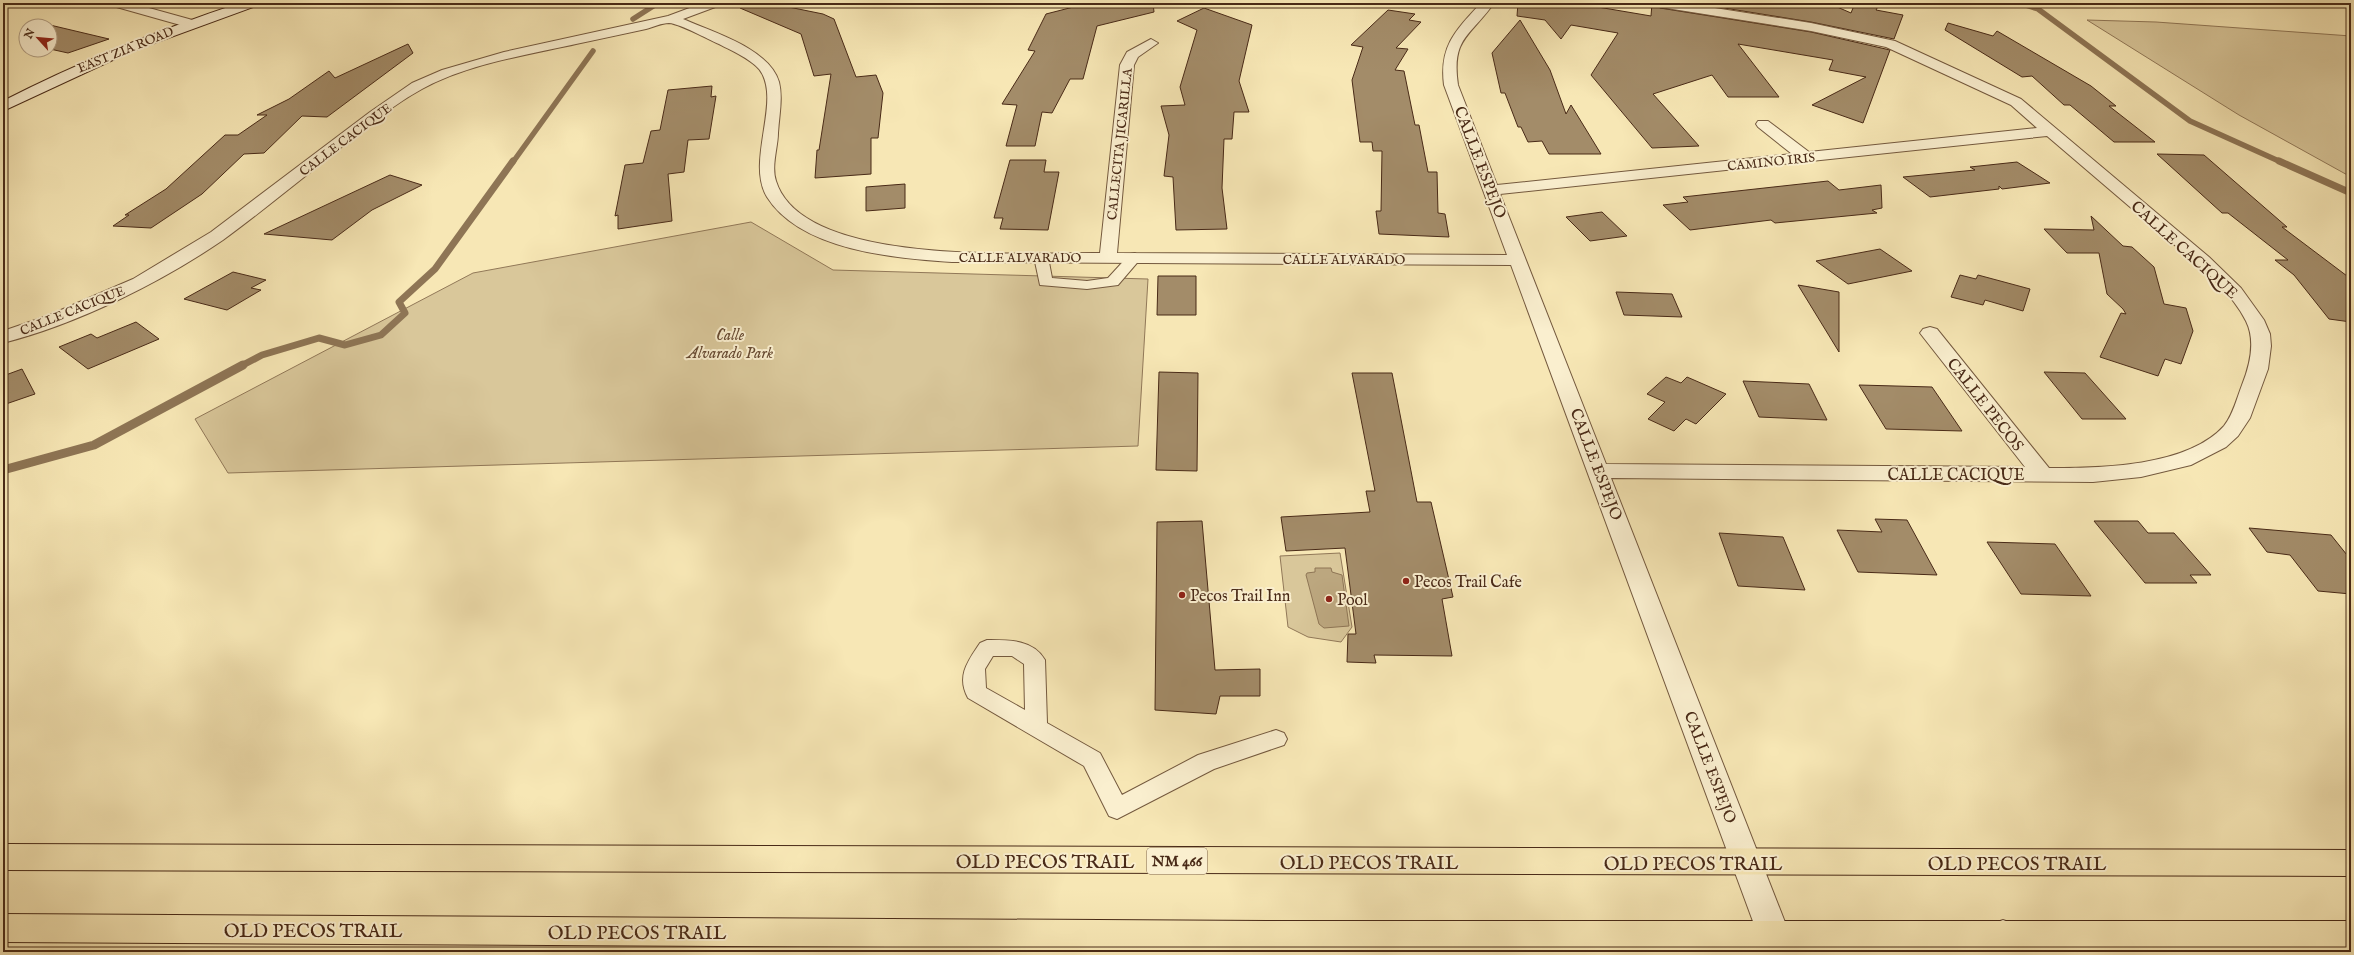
<svg xmlns="http://www.w3.org/2000/svg" width="2354" height="955" font-family="'IM FELL English',serif">
<style>
.green{fill:#d9c79a;stroke:#917858}
.water{fill:#bca77f;stroke:#8e7555}
.lines{fill:none;stroke-linecap:round;stroke-linejoin:round}
.stream-far2{stroke:#8e7555;stroke-width:5.5}
.stream-far1{stroke:#8e7555;stroke-width:7}
.stream{stroke:#8e7555;stroke-width:9}
.building{fill:#a38c69;stroke:#492a17}
.lane-casing{stroke:#74593e;stroke-width:2}
.street-casing{stroke:#74593e;stroke-width:2}
.secondary-casing{stroke:#492a17;stroke-width:2}
.primary-casing{stroke:#492a17;stroke-width:2}
.lane{fill:#faefcf;fill-rule:evenodd}
.street{fill:#faefcf;fill-rule:evenodd}
.secondary{fill:#faefcf;fill-rule:evenodd}
.primary{fill:#f7e7b5;fill-rule:evenodd}
.poi-dot{fill:#8f2418;stroke:#faefcf;stroke-width:1.5}
.labels{text-anchor:middle;stroke-width:4;stroke-linejoin:round;paint-order:stroke}
.far-street-label{font-size:13px;fill:#492a17;stroke:#faefcf}
.shield{fill:#faefcf;stroke:#7e654e;stroke-width:1}
.shield-label{font-size:15px;font-weight:bold;fill:#492a17}
.street-label{font-size:16px;fill:#492a17;stroke:#faefcf}
.park-label{font-size:16px;font-style:italic;fill:#664931;stroke:#faefcf}
.poi-label{font-size:16px;fill:#492a17;stroke:#faefcf;text-anchor:start}
.near-street-label{font-size:19px;fill:#492a17;stroke:#faefcf}
</style>
<rect width="100%" height="100%" fill="#f7e7b5"/>
<filter id="stains"><feTurbulence type="fractalNoise" baseFrequency=".005" numOctaves="4"/><feColorMatrix values="0 0 0 0 .2 0 0 0 0 .09 0 0 0 0 .02 0 0 0 .5 -.17"/></filter>
<radialGradient id="worn" r=".72"><stop offset=".6" stop-color="#630" stop-opacity="0"/><stop offset="1" stop-color="#630" stop-opacity=".3"/></radialGradient>
<path class="green" d="M2087 20 2156 22 2351 36V177L2239 115Z
M751 222 833 270 1148 279 1138 446 228 473 195 419 473 273Z
M1340 553 1352 627 1341 642 1308 637 1288 627 1280 556Z"/>
<path class="water" d="M1315 568H1331L1332 572 1342 575 1349 626 1324 628 1319 624 1306 575 1307 573 1315 572Z"/>
<g class="lines">
<path class="stream-far2" d="M2019 3 2038 9 2190 121 2281 162
M633 19 658 3
M513 162 593 51"/>
<path class="stream-far1" d="M2279 161 2351 193
M241 366 262 355 319 338 345 345 381 335 405 313 399 302 435 269 513 161"/>
<path class="stream" d="M3 470 94 445 243 365"/>
</g>
<path class="building" d="M741 3H769L823 14 834 19 856 77 876 75 883 93 878 138H871V174L815 178 817 150H819L831 74 814 76 801 34 740 8Z
M1089 3H1153L1154 12 1097 26 1083 79H1070L1052 113 1042 112 1035 146H1006L1017 105 1002 104 1035 51 1028 50 1046 14Z
M1518 3H1587L1586 5 1651 16 1652 3H1653L1660 8 1811 32 1890 50 1863 123 1812 105 1866 77 1829 70 1833 60 1738 44 1779 97H1728L1712 75 1653 94 1699 146 1652 148 1591 75 1618 33 1571 25 1561 39 1545 20 1517 16Z
M1693 3H1828L1851 13 1855 3H1880L1876 10 1903 15 1894 39 1811 22Z
M1204 8 1252 25 1239 81 1249 112H1234L1232 139H1224L1222 188 1227 229 1176 230 1173 177 1164 176 1169 135 1161 106 1185 105 1180 87 1197 30 1177 21Z
M1388 10 1415 14 1409 20 1421 22 1396 48 1408 49 1395 70 1404 71 1415 125H1419L1428 172H1437L1438 213 1445 214 1449 237 1379 234 1376 211H1381L1382 151H1373L1372 142H1360L1352 80 1363 47 1351 45Z
M1520 20 1550 70 1566 114 1571 105 1601 154H1549L1542 141 1528 142 1521 127H1518L1505 93H1501L1492 53Z
M1948 23 1993 36 1997 31 2091 86 2116 106H2109L2155 142H2114L2070 105H2064L2032 76 2022 77 1945 30Z
M50 25 109 39 68 53 50 49Z
M408 44 413 53 327 117 302 116 264 153 244 154 202 194 151 228 113 226 129 215H125L166 189 225 135H238L267 115H257L289 99 329 71 335 78Z
M712 86 711 97 716 96 709 139 688 140 684 172 668 174 672 221 618 229V215L615 216 625 165 643 163 651 131 660 130 668 90Z
M2157 154 2204 155 2287 227H2282L2351 279V322L2329 319 2294 275 2275 260H2288L2228 213H2222Z
M1010 160H1046L1044 172H1059L1048 230 1000 229 1003 218H994Z
M2017 162 2050 183 2002 189 1999 186V189L1930 197 1903 177 1975 170 1970 167Z
M390 175 422 185 372 210 332 240 264 234Z
M1828 181 1839 190 1881 185 1882 208 1872 210 1877 213 1775 223 1771 220 1690 230 1663 205 1688 202 1683 197Z
M905 184V208L866 211V187Z
M1602 212 1627 236 1590 241 1566 217Z
M2091 216 2123 246 2132 247 2154 267 2164 304 2186 308 2193 331 2181 364 2165 359 2158 376 2100 357 2121 313 2126 314 2123 309 2107 294 2099 253H2067L2044 229 2094 230Z
M1880 249 1912 271 1848 284 1816 261Z
M233 272 266 280 251 288 261 290 227 310 184 299Z
M1960 275 1976 279 1978 275 2030 289 2023 311 1985 300 1983 305 1951 297Z
M1158 276H1196V315H1157Z
M1798 285 1839 292V352Z
M1616 292 1672 294 1682 317 1624 315Z
M136 322 159 339 88 369 59 347 91 334 97 338Z
M22 369 35 394 3 405V376Z
M1159 372 1198 373 1197 471 1156 470Z
M2044 372 2085 373 2126 419H2082Z
M1352 373H1392L1417 502H1431L1453 597 1442 599 1452 656 1374 655 1376 663 1347 662 1348 634H1356L1345 548 1286 551 1281 517 1370 512 1366 491H1375Z
M1666 377 1681 383 1687 377 1726 394 1696 424 1686 419 1674 431 1648 419 1665 402 1647 394Z
M1743 381 1809 384 1827 420 1759 417Z
M1859 385 1932 387 1962 431 1886 429Z
M1875 519 1907 520 1937 575 1858 572 1837 530 1882 532Z
M1202 521 1215 670 1260 669V696H1220L1216 714 1155 710 1157 522Z
M2094 521H2138L2148 533H2174L2211 575H2190L2197 583H2145Z
M2249 528 2331 535 2351 560V594L2318 591 2290 555 2267 552Z
M1719 533 1783 537 1805 590 1738 586Z
M1987 542 2055 544 2091 596 2021 594Z"/>
<g class="lines">
<g class="lane-casing">
<path id="lane" d="M1041 253 1048 257 1052 278 1087 281 1108 278 1130 254 1135 253 1142 257 1118 285 1087 289 1040 285 1034 257Z
M987 640C1008 640 1033 639 1045 660L1047 723 1100 753 1122 795 1198 755 1276 730 1284 733 1287 739 1284 745 1214 769 1117 819 1109 816 1084 766 968 698C956 676 968 661 980 643ZM993 656H1012L1024 664 1025 710 986 688 985 669Z"/>
</g>
<g class="street-casing">
<path id="street" d="M111 3H131L196 21 197 24 191 28 113 6Z
M703 3H720L718 6 683 19C712 32 769 48 779 82 783 98 779 116 778 133 778 147 771 166 776 181 803 268 1028 252 1100 253L1120 65 1127 52 1151 39 1158 43 1138 57 1134 65 1117 253 1507 255 1444 85C1439 46 1456 30 1481 3H1494C1471 36 1451 37 1458 85L1497 185 1792 154 1758 127 1756 124 1758 121H1768L1809 152 2037 128 2011 105 1886 47 1811 31 1660 7 1654 3H1683L1811 23 1895 41 2021 99 2209 257 2241 288 2264 320 2270 334 2271 346 2268 369 2250 418 2238 436 2226 447 2191 465 2141 477 2093 482 1611 478 1790 935 1785 945 1774 949 1763 945 1758 935 1511 265 952 262C895 258 801 251 767 197 745 161 783 99 759 69 749 58 732 51 719 44 707 39 681 24 669 23 662 23 653 27 646 29 623 34 600 39 576 44 527 55 467 64 422 89 382 111 344 146 308 174 280 196 252 219 223 240 160 283 77 324 3 343V331L47 316 133 279 211 232 370 112 412 83 442 70 504 52 668 16ZM2047 136C2086 169 2125 203 2164 236 2192 260 2229 287 2246 321 2256 341 2250 365 2242 385 2237 398 2233 415 2224 426 2187 467 2100 468 2049 468L1937 329 1930 327 1923 329 1920 333 2025 467 1606 464 1500 194Z
M2003 920 2014 924 2028 952H1996L1987 934 1992 924Z"/>
</g>
<g class="secondary-casing">
<path id="secondary" d="M240 3H258L256 6 130 52 3 111V101C79 62 159 30 240 3Z"/>
</g>
<g class="primary-casing">
<path id="primary" d="M3 844 2351 850V876L3 870Z
M3 914 1266 921H2351V949H1266L3 942Z"/>
</g>
<use href="#lane" class="lane"/>
<use href="#street" class="street"/>
<use href="#secondary" class="secondary"/>
<use href="#primary" class="primary"/>
</g>
<g class="poi-dot">
<circle cx="1406" cy="581" r="4"/>
<circle cx="1182" cy="595" r="4"/>
<circle cx="1329" cy="599" r="4"/>
</g>
<g class="labels">
<g class="far-street-label">
<text transform="translate(125 49) rotate(-22)" y="5">EAST ZIA ROAD</text>
<text transform="translate(345 139) rotate(-37)" y="5">CALLE CACIQUE</text>
<text transform="translate(1119 144) rotate(-84)" y="5">CALLECITA JICARILLA</text>
<text transform="translate(1771 161) rotate(-6)" y="5">CAMINO IRIS</text>
<text x="1020" y="262">CALLE ALVARADO</text>
<text x="1344" y="264">CALLE ALVARADO</text>
<text transform="translate(72 310) rotate(-22)" y="5">CALLE CACIQUE</text>
</g>
<rect class="shield" x="1147" y="848" width="60" height="26" rx="3"/>
<g class="shield-label">
<text x="1177" y="866">NM 466</text>
</g>
<g class="street-label">
<text transform="translate(1481 162) rotate(69)" y="6">CALLE ESPEJO</text>
<text transform="translate(2185 249) rotate(42)" y="6">CALLE CACIQUE</text>
<text transform="translate(1986 404) rotate(52)" y="6">CALLE PECOS</text>
<text transform="translate(1597 464) rotate(69)" y="6">CALLE ESPEJO</text>
<text x="1956" y="480">CALLE CACIQUE</text>
<text transform="translate(1711 767) rotate(69)" y="6">CALLE ESPEJO</text>
</g>
<g class="park-label">
<text x="730" y="340">Calle<tspan x="730" dy="18">Alvarado Park</tspan></text>
</g>
<g class="poi-label">
<text x="1414" y="587">Pecos Trail Cafe</text>
<text x="1190" y="601">Pecos Trail Inn</text>
<text x="1337" y="605">Pool</text>
</g>
<g class="near-street-label">
<text x="1045" y="868">OLD PECOS TRAIL</text>
<text x="1369" y="869">OLD PECOS TRAIL</text>
<text x="1693" y="870">OLD PECOS TRAIL</text>
<text x="2017" y="870">OLD PECOS TRAIL</text>
<text x="313" y="937">OLD PECOS TRAIL</text>
<text x="637" y="939">OLD PECOS TRAIL</text>
</g>
</g>
<rect width="2354" height="955" fill="none" stroke="#f7e7b5" stroke-width="16"/>
<rect x="4" y="4" width="2346" height="947" fill="none" stroke="#492a17" stroke-width="2"/>
<rect x="8" y="8" width="2338" height="939" fill="none" stroke="#492a17"/>
<g transform="translate(38 38) rotate(297)"><circle r="19" fill="#faefcf" stroke="#b3a085"/>
<path d="M0-3L7 15L0 10L-7 15Z" fill="#8f2418"/>
<text y="-6" font-size="11" font-weight="bold" text-anchor="middle" fill="#492a17">N</text>
</g>
<rect width="100%" height="100%" filter="url(#stains)"/>
<rect width="100%" height="100%" fill="url(#worn)"/>
</svg>
